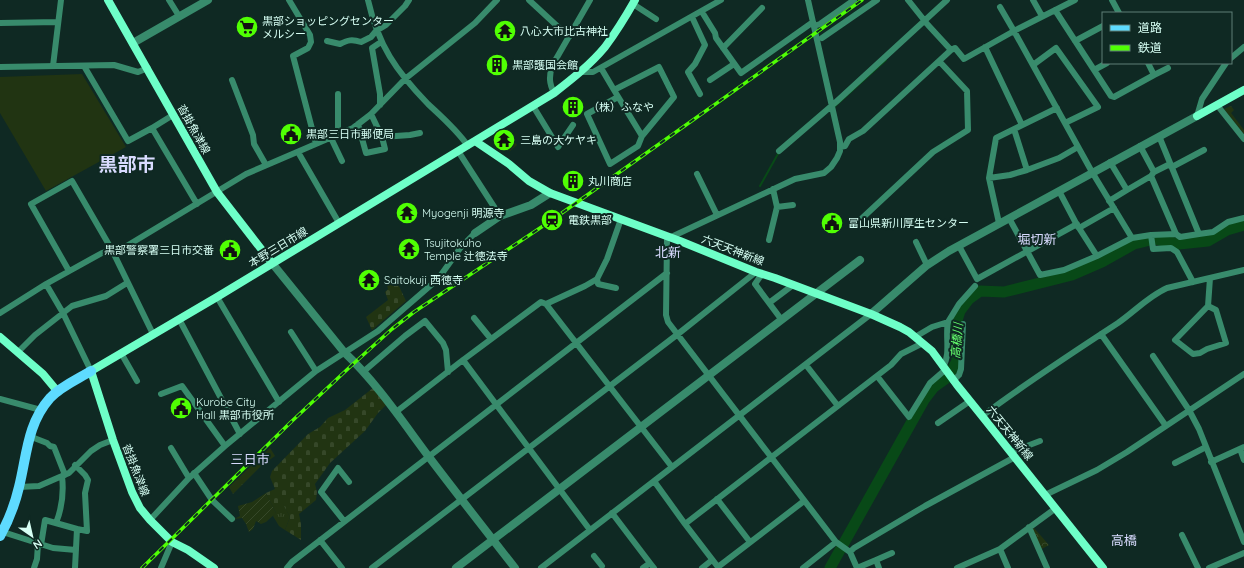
<svg xmlns="http://www.w3.org/2000/svg" width="1244" height="568" font-family="Quicksand,'Noto Sans JP',sans-serif">
<style>
.grass{fill:url(#grass-tufts)}
.cemetery{fill:url(#cemetery-stones)}
.park{fill:url(#park-crowns)}
.garden{fill:url(#garden-furrows)}
.pitch{fill:#213412}
.lines{fill:none;stroke-linecap:round;stroke-linejoin:round}
.stream{stroke:#084917;stroke-width:2}
.river{stroke:#084917;stroke-width:11}
.minor{stroke:#388b6c;stroke-width:6}
.tertiary{stroke:#388b6c;stroke-width:8}
.secondary{stroke:#6effc8;stroke-width:8}
.primary{stroke:#5edbff;stroke-width:10}
.rail-casing{stroke:#50ff03;stroke-width:3.5}
.rail{stroke:#0f2923;stroke-width:2;stroke-dasharray:6;stroke-linecap:butt}
.labels{text-anchor:middle;stroke-width:4;stroke-linejoin:round;paint-order:stroke}
.poi-label{font-size:11px;fill:#d7fff4;stroke:#0f2923;text-anchor:start}
.street-label{font-size:11px;fill:#d7fff4;stroke:#0f2923}
.water-label{font-size:12px;font-style:italic;fill:#65ff6e;stroke:#0f2923}
.quarter-label{font-size:13px;fill:#d9dbff;stroke:#0f2923}
.town-label{font-size:19px;font-weight:bold;fill:#d9dbff;stroke:#0f2923}
</style>
<defs>
<pattern id="grass-tufts" width="24" height="20" patternUnits="userSpaceOnUse"><rect width="24" height="20" fill="#213412"/><path d="M3 7l-1-3M5 7V3M7 7l1-3M15 17l-1-3M17 17v-4M19 17l1-3" fill="none" stroke="#364829"/></pattern>
<pattern id="cemetery-stones" width="16" height="16" patternUnits="userSpaceOnUse"><rect width="16" height="16" fill="#213412"/><path d="M2 7V4a2 2 0 0 1 4 0v3zM10 15v-3a2 2 0 0 1 4 0v3z" fill="#364829"/></pattern>
<pattern id="park-crowns" width="20" height="18" patternUnits="userSpaceOnUse"><rect width="20" height="18" fill="#213412"/><path d="M2 6a3 3 0 1 1 6 0M12 15a3 3 0 1 1 6 0" fill="none" stroke="#364829"/></pattern>
<pattern id="garden-furrows" width="10" height="10" patternUnits="userSpaceOnUse"><rect width="10" height="10" fill="#213412"/><path d="M-1 1l2-2M0 10L10 0M9 11l2-2" fill="none" stroke="#364829"/></pattern>
</defs>
<rect width="100%" height="100%" fill="#0f2923"/>
<path class="grass" d="M1231 106 1234 110 1231 113 1244 130V134L1224 109Z
M270 448 275 456 262 465 233 494 229 487Z
M283 503 290 517 285 530 279 526 273 516Z"/>
<path class="cemetery" d="M397 282 406 301 372 330 366 317 388 300 385 292 388 289 387 285Z
M373 388 386 405 378 413 365 431 330 463 315 484 317 492 316 500 299 514 301 524V540L285 530 290 517 283 504 276 513 266 493 275 489 270 477 272 471 308 434 320 427 328 418 345 410Z"/>
<path class="park" d="M506 131 517 145 510 151 504 146 500 152 493 139Z
M1034 528 1049 545 1040 550 1031 529Z"/>
<path class="garden" d="M266 493 276 513 266 522 261 524 256 521 253 529 249 532 246 524 242 518 234 519 240 516 238 506 252 502Z"/>
<path class="pitch" d="M82 74 126 147 46 191 0 113V77Z"/>
<g class="lines">
<path class="stream" d="M833 108 886 60
M760 186 779 152"/>
<path class="river" d="M830 568 924 400 934 387 948 377 957 361 956 324 960 311 969 299 980 291 1004 292 1072 275 1102 262 1134 244 1155 239 1179 244 1208 241 1227 230 1244 225"/>
<path class="minor" d="M169 0 179 16
M289 0 310 35 311 42 308 48 293 56 316 144
M368 0C378 45 396 71 428 104 442 117 457 130 468 146
M529 0 569 37
M808 0 840 142V151L837 158 831 167 824 173 795 179 669 238 667 240 666 315 668 322 836 542 850 552 857 568
M908 0 928 25 951 50
M1033 0 1042 16
M1112 0 1119 13
M633 4 656 19
M1000 7 1014 31 1092 172 1132 238 1097 256 1064 270 1040 275 1009 218
M1055 10 1111 96 1114 97 1154 75 1148 63
M702 12 715 33 716 38 741 73 813 22
M692 17 705 45 695 64 688 72 700 94
M0 23 58 22
M814 26 820 24 854 0
M822 38 877 0
M327 41 340 44C348 40 352 39 361 42L371 37 376 31 386 25 405 6 409 0
M1075 41 1103 26
M985 47 1022 125
M723 48 762 8
M1231 58 1244 47
M1033 65 1056 48 1098 107 1065 123
M53 66 61 0
M84 66 128 141 152 128
M0 67 114 65 138 72 148 68
M601 68 614 90
M1094 70 1107 63
M581 72H593L721 0
M1154 75 1168 68
M232 80 253 135 254 144 266 165
M710 80 734 64
M554 93C549 83 549 77 552 66L590 0
M618 97 587 114 610 164 638 146 642 136 614 90 659 67 674 97 642 136
M380 105V94L372 48 381 42
M1217 105 1244 139
M533 106 558 147 573 125
M371 114 382 137 410 135 420 133
M173 115 152 128 197 204
M1197 116 1202 99 1226 63
M358 124 366 153 385 149 382 137
M1014 129 1027 170 1059 158 1078 147
M338 135V94
M1159 136 1199 234 1213 232 1228 222 1244 218
M331 138 342 161
M1140 146 1154 172 1170 164
M840 147 845 146 849 139 863 131 951 50 955 48 964 59 1014 31 1075 0
M458 151 500 216
M779 151 836 102 947 0
M298 152 339 223
M1110 162 1127 190 1151 176
M1172 167 1204 150
M697 174 717 215
M989 178 1010 175 1027 170
M773 189 777 207 793 205
M1059 191 1078 227
M1109 201 1127 190
M858 222 933 152 968 130 967 91 939 61
M999 223 989 178 996 138 1057 108
M1176 234 1180 237 1199 234
M1151 235 1153 249 1171 248 1177 252 1193 282
M1132 238 1151 235 1176 234 1151 176 1154 172
M769 240 777 207
M916 242 927 265
M959 246 977 279 1077 224
M1097 256 1079 228 1114 208
M69 271 31 204 72 181 112 250 153 334
M762 274 755 284 781 319
M46 284 63 313 91 371
M616 288 598 284 597 279 607 259 621 219
M217 297 279 402
M769 303 793 285
M546 304 672 467
M1208 306 1175 340 1193 354 1200 353 1207 349 1226 343 1216 310 1208 306 1210 278
M0 313 46 284 102 253 112 250H120L246 174 353 128 370 115 405 79 475 23 497 0
M474 318 491 339
M179 319 240 434
M948 322 959 304 975 286
M291 332 316 371
M1101 334 1166 426
M915 337 932 327 948 322C945 336 951 354 943 367
M18 352 35 335 72 306 106 296 127 283
M121 353 137 381
M1153 356 1189 410 1199 429 1244 542
M463 360 590 530
M806 365 838 406
M363 372 405 336 425 321 443 343 446 350 448 372
M877 376 909 417 930 383 945 370
M953 381 959 375 961 369 963 324
M161 394 182 386 225 446
M0 399 41 410
M396 412 459 363 541 302 546 304 585 286 597 279
M982 416C1026 383 1072 353 1118 323 1135 311 1149 296 1167 288L1244 270
M938 423 970 401
M29 436 47 443 50 446 54 447 65 475
M171 448 189 478
M1240 449 1244 460
M1011 452 1040 441
M1211 462 1244 447
M1175 463 1206 447
M75 465 85 475 88 480 85 493 87 531 77 529
M194 473 212 500 232 519
M654 481 685 524 891 365 901 354 923 343
M19 487 39 486 62 476 69 473 91 451 100 445 113 440
M1045 495 1097 470 1127 452 1244 374
M717 499 750 542
M612 513 650 563
M150 520 189 478 225 446 316 371 378 331 438 279 461 247 475 233
M344 521 321 492 338 468 349 482
M56 523C62 508 64 493 62 476
M685 524 718 567 804 501
M1029 527 1047 568
M0 531 53 548 76 550
M1182 535 1198 568
M320 540 342 568
M41 545 45 520 77 529 75 568
M1000 549 1008 568
M850 552 854 548 925 506 1015 457
M594 556 602 566
M34 568 37 559 38 544
M161 568 172 542
M287 568 292 562 667 273
M372 568 678 334 756 272
M541 568 871 314
M643 568 650 563 654 568
M702 568 712 560
M803 568 836 542
M857 568 876 560
M879 568 876 560 892 553
M957 568 1000 549 1056 508
M1209 568 1244 553"/>
<path class="tertiary" d="M133 43 208 0
M475 233 500 216 531 205 550 193
M272 263 344 352C377 383 402 421 429 457 457 494 486 531 515 568
M871 314 926 266 949 251 1197 116
M456 568 860 260"/>
<path class="secondary" d="M108 0 217 192 272 263
M1197 116 1244 90
M475 141 509 164 529 181 550 193 680 241 756 272 775 278 871 314 900 327 909 332 932 351 957 385 982 416 1103 568
M0 337 43 374 58 392
M214 568 188 550 172 542 150 520 140 508 132 492 113 440 91 371 217 297 554 93C572 79 590 65 605 47 616 32 626 16 635 0"/>
<path class="primary" d="M0 536C9 520 15 504 19 487 27 455 27 424 50 398 61 386 78 379 91 371"/>
<g class="rail-casing">
<path id="rail" d="M142 568 291 422 352 365 392 329 414 312 552 220 862 0"/>
</g>
<use href="#rail" class="rail"/>
</g>
<defs>
<g id="supermarket-disc" transform="scale(1.15)"><circle r="9.5" fill="#50ff03" stroke="#0f2923"/><path d="M-6-5.5h2.5l.6 2H6L4.5 2H-2.5L-4.4-4H-6ZM-1.5 3.2a1.3 1.3 0 1 0 .1 0ZM3 3.2a1.3 1.3 0 1 0 .1 0Z" fill="#111"/></g>
<g id="temple-disc" transform="scale(1.15)"><circle r="9.5" fill="#50ff03" stroke="#0f2923"/><path d="M0-6L5-2H3V0L6.5 2.5H4V6H1.5V3h-3V6H-4V2.5H-6.5L-3 0V-2H-5Z" fill="#111"/></g>
<g id="building-disc" transform="scale(1.15)"><circle r="9.5" fill="#50ff03" stroke="#0f2923"/><path d="M-4-6H4V6H1V3H-1V6H-4ZM-2.5-4.3h1.7v1.8h-1.7ZM.8-4.3h1.7v1.8H.8ZM-2.5-1h1.7V.8h-1.7ZM.8-1h1.7V.8H.8Z" fill="#111"/></g>
<g id="civic-disc" transform="scale(1.15)"><circle r="9.5" fill="#50ff03" stroke="#0f2923"/><path d="M-.6-6.5H3V-4.5H.6V-3L4-1V1h2V6H-6V1h2V-1L-.6-3ZM-1.2 2.5V6h2.4V2.5Z" fill="#111"/></g>
<g id="station-disc" transform="scale(1.15)"><circle r="9.5" fill="#50ff03" stroke="#0f2923"/><path d="M-3-6H3Q5-6 5-4V2Q5 4 3 4L4.5 6H3L1.5 4h-3L-3 6H-4.5L-3 4Q-5 4-5 2V-4Q-5-6-3-6ZM-3.5-4v3h7v-3ZM-3.5 1v1.5H-2V1ZM2 1v1.5H3.5V1Z" fill="#111"/></g>
</defs>
<g fill-rule="evenodd">
<use href="#supermarket-disc" x="247" y="27"/>
<use href="#temple-disc" x="505" y="31"/>
<use href="#building-disc" x="497" y="65"/>
<use href="#building-disc" x="573" y="107"/>
<use href="#civic-disc" x="291" y="134"/>
<use href="#temple-disc" x="504" y="140"/>
<use href="#building-disc" x="573" y="181"/>
<use href="#temple-disc" x="407" y="213"/>
<use href="#station-disc" x="552" y="220"/>
<use href="#civic-disc" x="832" y="223"/>
<use href="#temple-disc" x="409" y="249"/>
<use href="#civic-disc" x="230" y="250"/>
<use href="#temple-disc" x="369" y="280"/>
<use href="#civic-disc" x="181" y="408"/>
</g>
<g class="labels">
<g class="poi-label">
<text x="262" y="25">黒部ショッピングセンター<tspan x="262" dy="13">メルシー</tspan></text>
<text x="520" y="35">八心大市比古神社</text>
<text x="512" y="69">黒部護国会館</text>
<text x="588" y="111">（株）ふなや</text>
<text x="306" y="138">黒部三日市郵便局</text>
<text x="520" y="144">三島の大ケヤキ</text>
<text x="588" y="185">丸川商店</text>
<text x="422" y="217">Myogenji 明源寺</text>
<text x="568" y="224">電鉄黒部</text>
<text x="848" y="227">富山県新川厚生センター</text>
<text x="424" y="247">Tsujitokuho<tspan x="424" dy="13">Temple 辻徳法寺</tspan></text>
<text x="214" y="254" text-anchor="end">黒部警察署三日市交番</text>
<text x="384" y="284">Saitokuji 西徳寺</text>
<text x="196" y="406">Kurobe City<tspan x="196" dy="13">Hall 黒部市役所</tspan></text>
</g>
<g class="street-label">
<text transform="translate(194 129) rotate(61)" y="4">沓掛魚津線</text>
<text transform="translate(278 247) rotate(-31)" y="4">本野三日市線</text>
<text transform="translate(733 250) rotate(21)" y="4">六天天神新線</text>
<text transform="translate(1010 433) rotate(51)" y="4">六天天神新線</text>
<text transform="translate(136 470) rotate(69)" y="4">沓掛魚津線</text>
</g>
<g class="water-label">
<text transform="translate(957 341) rotate(-85)" y="4">高橋川</text>
</g>
<g class="quarter-label">
<text x="1037" y="244">堀切新</text>
<text x="668" y="257">北新</text>
<text x="250" y="464">三日市</text>
<text x="1124" y="545">高橋</text>
</g>
<g class="town-label">
<text x="127" y="171">黒部市</text>
</g>
</g>
<rect x="1102" y="12" width="130" height="52" fill="#0f2923" stroke="#5f7f77"/>
<rect x="1110" y="25" width="20" height="6" fill="#5edbff" stroke="#5f7f77"/>
<text x="1138" y="32" font-size="12" fill="#d7fff4">道路</text>
<rect x="1110" y="45" width="20" height="6" fill="#50ff03" stroke="#5f7f77"/>
<text x="1138" y="52" font-size="12" fill="#d7fff4">鉄道</text>
<g transform="translate(32 536) rotate(146)" stroke="#0f2923" stroke-width="3" paint-order="stroke">
<path d="M0-3L7 15L0 10L-7 15Z" fill="#d7fff4"/>
<text y="-6" font-size="11" font-weight="bold" text-anchor="middle" fill="#d7fff4">N</text>
</g>
</svg>
